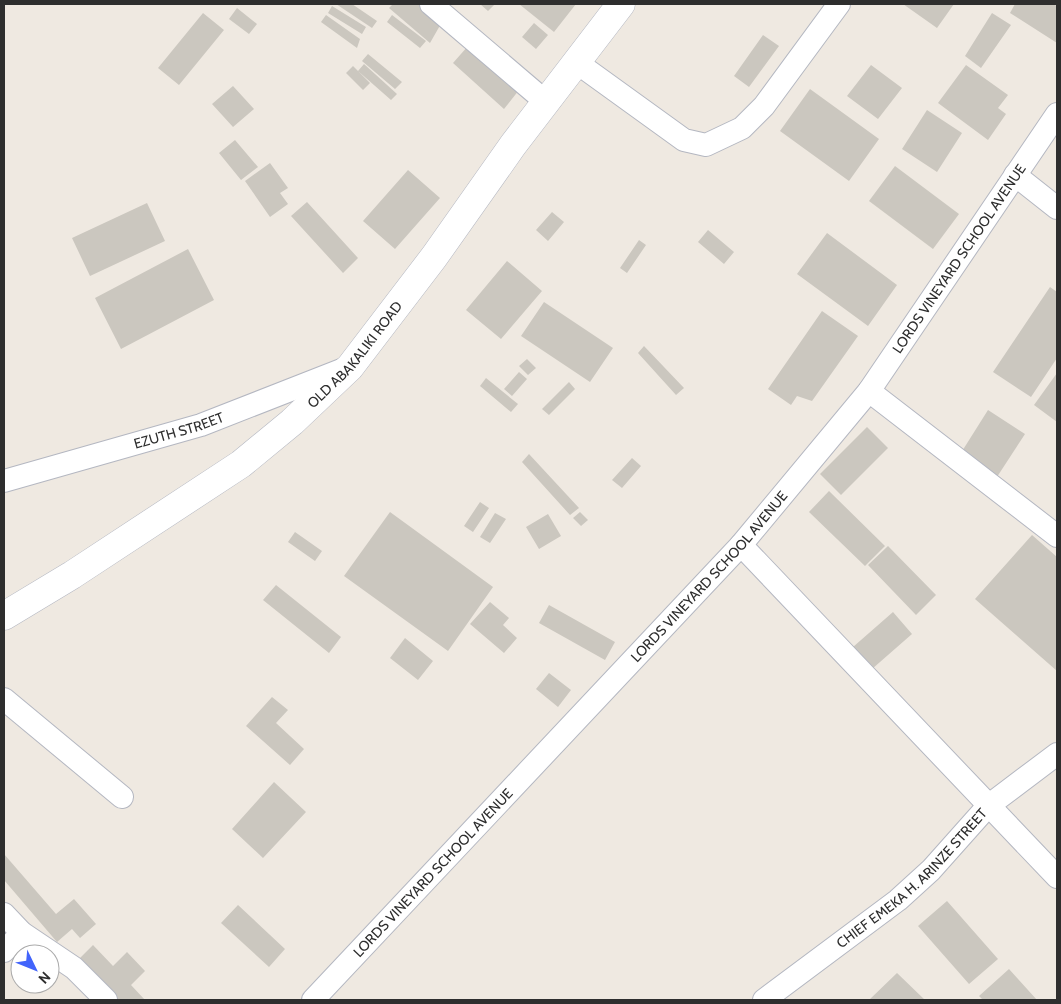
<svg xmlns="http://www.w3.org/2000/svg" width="1061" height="1004" font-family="Cabin,sans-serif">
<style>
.building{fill:#cbc7bf}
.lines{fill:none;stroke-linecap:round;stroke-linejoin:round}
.minor-casing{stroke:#b4b7c1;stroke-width:24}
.secondary-casing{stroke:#b4b7c1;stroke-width:29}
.minor{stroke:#fff;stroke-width:22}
.secondary{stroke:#fff;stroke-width:28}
.labels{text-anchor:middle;stroke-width:4;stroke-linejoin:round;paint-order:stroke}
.street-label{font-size:14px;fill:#2e2e2e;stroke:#fff}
</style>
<rect width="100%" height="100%" fill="#efe9e1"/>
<path class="building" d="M336 4H352L377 21 372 28Z
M393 4H420L442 22 430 43 389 8Z
M480 4H495L488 11Z
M519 4H576L554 32Z
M903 4H954L937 28Z
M1015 4H1053L1057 6V43L1010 13Z
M332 6 366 27 362 34 328 13Z
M237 8 257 24 249 34 229 19Z
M203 13 224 30 179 85 158 68Z
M992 13 1011 25 981 68 965 56Z
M326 15 360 39 357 48 321 22Z
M392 15 426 41 420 48 387 22Z
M534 23 548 35 536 49 522 37Z
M763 35 779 46 749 87 734 76Z
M468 46 519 90 504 109 453 63Z
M368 54 402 82 395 89 362 61Z
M364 64 397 94 391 100 358 71Z
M871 65 902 88 878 119 847 96Z
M966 65 1008 95 998 108 1006 114 988 140 938 103Z
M353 66 370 83 363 90 346 73Z
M233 86 254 109 233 127 212 104Z
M810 89 879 139 849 181 780 131Z
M927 110 962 133 937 172 902 149Z
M235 140 258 167 241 180 219 153Z
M270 163 288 188 280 193 288 204 270 217 245 181Z
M895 166 959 214 933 249 869 201Z
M408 170 440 198 395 249 363 221Z
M307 202 358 258 343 273 291 216Z
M147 203 165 241 90 276 72 238Z
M552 212 564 222 548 241 536 230Z
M708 230 734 252 724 264 698 242Z
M827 233 897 285 868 326 797 274Z
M639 240 646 245 627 273 620 268Z
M188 249 214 300 121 349 95 298Z
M507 261 542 291 501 339 466 310Z
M1050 287 1057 292V358L1031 397 993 372Z
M544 302 613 348 590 382 521 336Z
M822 311 858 336 812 401 797 396 791 405 768 389Z
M644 346 684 388 676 395 638 353Z
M527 359 536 368 528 375 519 366Z
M519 372 527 379 512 396 504 389Z
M1057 373V422L1034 405Z
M486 378 518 404 511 412 480 386Z
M569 382 575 389 549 415 542 409Z
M988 410 1025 434 995 480 959 456Z
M867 427 888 448 841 495 820 474Z
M529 454 579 508 570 515 522 462Z
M632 458 641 466 622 488 612 480Z
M829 491 885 546 865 566 809 512Z
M480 502 489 508 473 532 464 526Z
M390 512 493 587 448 651 344 576Z
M580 512 588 520 581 526 573 518Z
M495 513 506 519 490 543 480 537Z
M548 514 561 536 539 549 526 527Z
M295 532 322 551 315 561 288 542Z
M1032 535 1057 557V671L975 599Z
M888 546 936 595 916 615 868 565Z
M276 585 341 637 329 653 263 600Z
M490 602 509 618 503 625 517 638 504 653 470 624Z
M549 605 615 642 605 660 539 623Z
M893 612 912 634 872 669 853 647Z
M405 638 433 661 418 680 390 658Z
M549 673 571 690 558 707 536 689Z
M272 697 288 710 276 723 304 749 290 765 246 726Z
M274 782 306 812 263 858 232 829Z
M4 854 56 914 74 899 96 924 80 938 72 929 57 942 4 880Z
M947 901 998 959 969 984 918 926Z
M238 905 285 949 269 967 221 923Z
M93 945 113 966 127 952 145 971 131 985 145 1000H119L79 959Z
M1009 969 1037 1000H983L979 996Z
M897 973 925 1000H869Z"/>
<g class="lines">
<g class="minor-casing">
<g id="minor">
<path d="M431 4 546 102"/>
<path d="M576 62 684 140 706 145 742 128 764 106 839 4"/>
<path d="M1015 175 1057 208"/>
<path d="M869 391 1057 536"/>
<path id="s1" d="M4 481 201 425 344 369"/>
<path d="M741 545 1057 877"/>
<path d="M4 699 122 797"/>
<path d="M4 914 22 933 74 968 106 1000"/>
<path d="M4 951 22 933"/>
<path id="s2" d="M313 1000 741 545 869 391 1057 114"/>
<path id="s3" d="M764 1000 898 900 931 870 988 806 1057 754"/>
</g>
</g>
<g class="secondary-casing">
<g id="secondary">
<path id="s4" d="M4 616 72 575 241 464 292 422 350 367 434 257 513 145 621 4"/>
</g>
</g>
<use href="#minor" class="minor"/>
<use href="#secondary" class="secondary"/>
</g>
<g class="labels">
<g class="street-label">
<text dy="5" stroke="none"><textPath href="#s2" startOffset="985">LORDS VINEYARD SCHOOL AVENUE</textPath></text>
<text dy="5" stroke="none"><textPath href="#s4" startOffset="440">OLD ABAKALIKI ROAD</textPath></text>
<text dy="5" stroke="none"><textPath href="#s1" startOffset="182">EZUTH STREET</textPath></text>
<text dy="5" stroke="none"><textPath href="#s2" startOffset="580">LORDS VINEYARD SCHOOL AVENUE</textPath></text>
<text dy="5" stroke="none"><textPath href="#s2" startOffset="175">LORDS VINEYARD SCHOOL AVENUE</textPath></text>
<text dy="5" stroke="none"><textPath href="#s3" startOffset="192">CHIEF EMEKA H. ARINZE STREET</textPath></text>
</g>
</g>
<rect width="1061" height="1004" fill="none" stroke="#2e2e2e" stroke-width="10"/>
<g transform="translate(35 969) rotate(133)"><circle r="24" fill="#ffffff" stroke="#ababab"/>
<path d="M0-4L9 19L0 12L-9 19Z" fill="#4264fb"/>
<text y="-8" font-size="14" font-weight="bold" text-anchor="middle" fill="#2e2e2e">N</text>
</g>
</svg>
